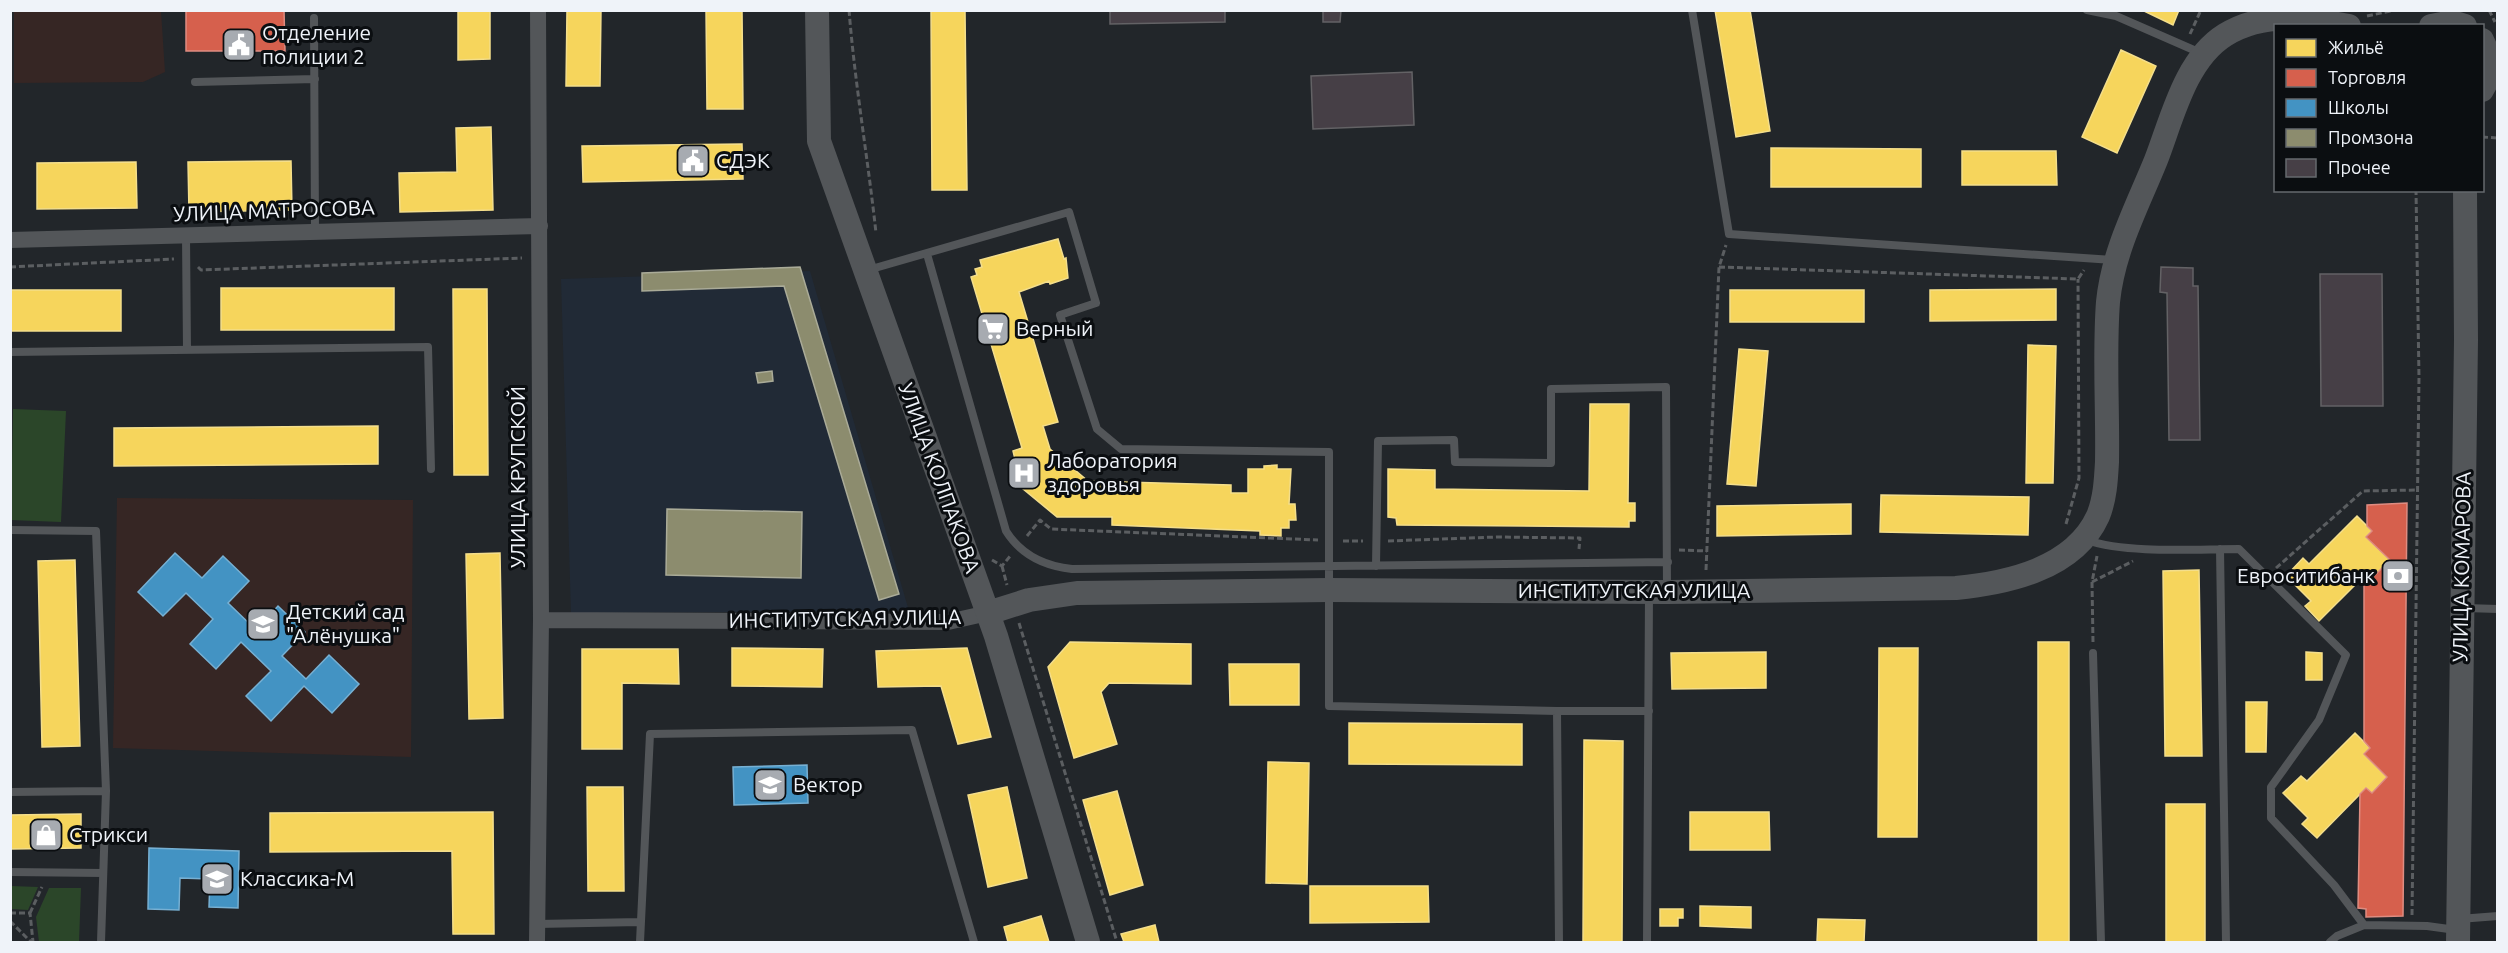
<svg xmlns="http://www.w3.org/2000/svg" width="2508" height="953" font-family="Ubuntu,sans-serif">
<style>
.built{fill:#212a36}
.education{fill:#362624}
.green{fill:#2b4629}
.homes{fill:#f6d55c;stroke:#f4de8b;stroke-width:1.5}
.shops{fill:#d6604d;stroke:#de8c81;stroke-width:1.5}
.schools{fill:#4393c3;stroke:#77b0d3;stroke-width:1.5}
.industry{fill:#8c8c6e;stroke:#aaab98;stroke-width:1.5}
.building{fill:#463f46;stroke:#636265;stroke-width:1.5}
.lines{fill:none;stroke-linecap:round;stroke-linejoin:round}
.path{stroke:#5b5e61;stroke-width:3;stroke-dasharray:6 3;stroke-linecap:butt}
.lane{stroke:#535659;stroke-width:8}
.street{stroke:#535659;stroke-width:16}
.secondary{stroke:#535659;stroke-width:24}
.labels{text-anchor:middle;stroke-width:6;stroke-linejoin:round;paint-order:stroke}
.poi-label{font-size:21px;fill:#eff3f9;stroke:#0b0e11;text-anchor:start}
.street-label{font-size:21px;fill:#eff3f9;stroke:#0b0e11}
</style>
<rect width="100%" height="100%" fill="#22262a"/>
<path class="built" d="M810 271 909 611 571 613 561 279Z"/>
<path class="education" d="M14 11H161L165 72 143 82 14 83Z
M117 498 413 500 411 757 113 748Z"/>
<path class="green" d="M13 409 66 411 61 522 11 520Z
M11 886 38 887 28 910 11 909Z
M49 888H81L79 942H39L36 917Z"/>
<path class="homes" d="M458 10H490V59L458 60Z
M567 10H601L600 86H566Z
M706 10H742L743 109H707Z
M931 10H965L967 190H932Z
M1715 10H1750L1770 131 1736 137Z
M2142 10H2179L2173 25Z
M2121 50 2156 66 2117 153 2082 137Z
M491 127 493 210 400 212 399 173 457 172 456 128Z
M742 144 743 179 583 182 582 146Z
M1771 148 1921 149V187H1771Z
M1962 151H2056L2057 185H1962Z
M291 161 292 210 189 212 188 162Z
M136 162 137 208 37 209V163Z
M1058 239 1064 259 1066 258 1068 278 1050 284 1049 281 1019 292 1058 422 1043 426 1050 449 1088 481 1231 485V493H1248V469H1264V466L1277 465V469H1291L1289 504H1295L1296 520H1289V528H1281V536L1260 535V531L1112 525V517H1057L1022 488 1013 451 1022 448 971 277 977 275 975 269 982 267 980 260Z
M221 288H394V330H221Z
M453 289H487L488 475H454Z
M2056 289V320L1930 321V290Z
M10 290H121V331H10Z
M1730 290H1864V322H1730Z
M2028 345 2056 346 2053 483H2026Z
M1739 349 1768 351 1756 486 1727 484Z
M1590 404H1629L1628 503H1635V521H1629V527L1397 525 1396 518 1388 517V469L1435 470V489L1589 491Z
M378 426V464L114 466V428Z
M1881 495 2029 497 2028 535 1880 532Z
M1851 504V534L1717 536V506Z
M2357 516 2372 531 2366 537 2390 560 2374 576 2369 571 2319 621 2305 606 2311 601 2286 576 2303 558 2309 564Z
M500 553 503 718 469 719 466 554Z
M75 560 80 746 42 747 38 561Z
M2199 570 2202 756H2165L2163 571Z
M1070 642 1191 644V684L1109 683 1101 692 1117 744 1074 758 1048 667Z
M2038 642H2069V942H2038Z
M732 648 823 649 822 687 732 686Z
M967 648 991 737 958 744 941 686 878 687 876 651Z
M1879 648H1918L1917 837H1878Z
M582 649H678L679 684 622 683V749H582Z
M1766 652V688L1672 689 1671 653Z
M2306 652 2322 653V680H2306Z
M1229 664H1299V705H1230Z
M2246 702H2267L2266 752H2246Z
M1349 723 1522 724V765L1349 764Z
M2355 733 2370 748 2364 754 2387 777 2372 793 2366 788 2317 838 2302 824 2308 818 2283 793 2301 776 2307 781Z
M1584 740 1623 741 1622 942H1583Z
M1268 762 1309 763 1307 884 1266 883Z
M587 787H623L624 891H588Z
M1007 787 1027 878 988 887 968 795Z
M1117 791 1143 885 1110 895 1083 800Z
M2166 804H2205V942H2166Z
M493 812 494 934H453L452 851 270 852V813Z
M1690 812H1769L1770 850H1690Z
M81 814V848L10 849V815Z
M1310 886H1428L1429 922 1310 923Z
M1700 906 1751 907V928L1700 926Z
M1660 909H1683V918H1678V926H1660Z
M1041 916 1049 942H1008L1004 927Z
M1818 919 1865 920 1864 942H1817Z
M1155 925 1159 942H1124L1121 934Z"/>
<path class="shops" d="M186 10H284L285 51H186Z
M2407 503 2403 916 2366 917V909L2358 908 2360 794 2366 788 2372 793 2387 777 2364 754 2370 748 2364 741V576L2369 571 2374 576 2390 560 2366 537 2372 531 2367 526V505Z"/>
<path class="schools" d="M175 553 202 578 223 556 249 581 228 603 256 630 278 606 305 632 282 656 306 679 329 655 359 684 332 713 304 686 271 721 246 696 271 671 241 642 216 669 190 644 213 619 186 593 163 616 138 592Z
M807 765 808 803 734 805 733 767Z
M149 848 239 851 238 908 209 907 210 879 180 878 179 910 148 909Z"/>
<path class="industry" d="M800 267 899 594 879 600 784 286 642 291V273Z
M772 371 773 381 758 383 756 373Z
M667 509 802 512 801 578 666 575Z"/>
<path class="building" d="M1110 10H1225V22L1110 24Z
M1323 10H1341L1340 22H1323Z
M1412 72 1414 125 1313 129 1311 76Z
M2161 267 2193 268V286H2198L2200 440H2169L2167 293 2160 292Z
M2320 274H2382L2383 406H2321Z"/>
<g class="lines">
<path class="path" d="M849 10C855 85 868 159 876 233
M2489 10 2495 22
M2367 16 2395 10
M2190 34 2201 10
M2482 137 2498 138
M10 267 174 259
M198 267 201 270 522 258
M1719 267 2078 279 2084 270
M10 429H12
M2066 524 2079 478 2078 279
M1027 536 1040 520 1051 529 1318 540
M1343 541H1363
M1388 541 1497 537 1580 538 1579 549
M1679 550 1707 551
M992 560 1002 566 1011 555
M1002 566 1007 585
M2276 568 2363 491 2416 490
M1706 570 1719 267 1726 245
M2092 582 2133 561
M1019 623 1117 942
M2093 642 2092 582 2097 556
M10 913H30L33 942
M30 913 42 887
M2412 915 2419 378 2416 190
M10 921 31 942"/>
<path class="lane" d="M1692 10 1729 234 2113 260
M2087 10 2116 16 2203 54
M314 18 315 232
M195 82 315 79
M186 236 187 350
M927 254 1006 531C1021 555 1044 566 1072 569L1668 562
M868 270 1069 212 1096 303 1060 315 1097 429 1121 449 1329 452V706L1557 711
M10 352 428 347 431 469
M10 530 96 531 106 791
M2086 540C2129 554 2194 549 2239 549L2346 655 2319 720 2271 787V818L2334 885 2364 925 2427 926 2456 930
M2220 549 2226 942
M1376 566 1378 441 1454 440 1455 462 1551 463V389L1666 387 1667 589
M2465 608 2498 609
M2093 653 2101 942
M10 792 106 791 101 942
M10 872 103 873
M2459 919 2498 916
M537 924 640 922
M640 942 650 734 912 730 974 942
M1559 942 1557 711H1649
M1647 942 1649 595
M2330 942 2337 936 2364 925"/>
<path class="street" d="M10 240 540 226
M541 620 948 622 988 613
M537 942 541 620 538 10"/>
<path class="secondary" d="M817 10 819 141 996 636 1088 942
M2431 26 2452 22 2465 26
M2482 40C2491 57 2493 73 2482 90
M988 613 1029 600 1077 593 1329 590 1667 592 1956 588C2007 583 2074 569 2098 516 2105 499 2106 480 2107 462 2108 410 2104 354 2108 302 2113 251 2137 207 2156 160 2172 119 2185 60 2225 35 2264 11 2307 18 2349 26
M2458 942 2466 340 2465 190"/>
</g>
<defs>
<g id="civic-square" transform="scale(1.725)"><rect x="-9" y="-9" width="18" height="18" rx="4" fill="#a7abb1" stroke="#0b0e11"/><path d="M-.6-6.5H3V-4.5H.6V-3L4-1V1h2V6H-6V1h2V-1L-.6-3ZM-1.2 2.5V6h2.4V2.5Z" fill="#fff"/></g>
<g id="supermarket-square" transform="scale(1.725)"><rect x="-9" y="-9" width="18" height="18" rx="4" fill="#a7abb1" stroke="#0b0e11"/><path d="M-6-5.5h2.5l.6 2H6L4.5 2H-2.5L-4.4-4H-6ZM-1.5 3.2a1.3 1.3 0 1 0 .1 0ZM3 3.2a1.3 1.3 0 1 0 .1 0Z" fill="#fff"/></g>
<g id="hospital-square" transform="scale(1.725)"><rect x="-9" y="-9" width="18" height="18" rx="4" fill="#a7abb1" stroke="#0b0e11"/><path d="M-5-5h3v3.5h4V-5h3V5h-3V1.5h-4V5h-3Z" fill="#fff"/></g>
<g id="bank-square" transform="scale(1.725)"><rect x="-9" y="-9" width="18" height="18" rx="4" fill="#a7abb1" stroke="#0b0e11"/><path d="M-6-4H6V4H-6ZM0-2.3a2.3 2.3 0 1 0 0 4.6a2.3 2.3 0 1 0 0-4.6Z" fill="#fff"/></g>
<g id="school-square" transform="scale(1.725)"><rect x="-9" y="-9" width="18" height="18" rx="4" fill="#a7abb1" stroke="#0b0e11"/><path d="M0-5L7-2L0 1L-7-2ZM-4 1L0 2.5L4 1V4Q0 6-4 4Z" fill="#fff"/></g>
<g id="shop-square" transform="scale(1.725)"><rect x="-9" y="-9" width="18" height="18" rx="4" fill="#a7abb1" stroke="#0b0e11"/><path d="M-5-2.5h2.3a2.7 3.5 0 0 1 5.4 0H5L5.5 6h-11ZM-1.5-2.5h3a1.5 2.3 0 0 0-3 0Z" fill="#fff"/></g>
</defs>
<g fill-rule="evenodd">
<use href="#civic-square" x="239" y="45"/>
<use href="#civic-square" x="693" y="161"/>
<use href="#supermarket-square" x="993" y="329"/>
<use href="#hospital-square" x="1024" y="473"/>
<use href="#bank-square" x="2398" y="576"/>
<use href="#school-square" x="263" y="624"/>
<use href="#school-square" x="770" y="785"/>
<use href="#shop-square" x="46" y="835"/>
<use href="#school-square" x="217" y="879"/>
</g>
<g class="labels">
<g class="poi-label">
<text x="262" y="40">Отделение<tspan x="262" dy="24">полиции 2</tspan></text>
<text x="716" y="168">СДЭК</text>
<text x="1016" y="336">Верный</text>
<text x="1047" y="468">Лаборатория<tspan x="1047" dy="24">здоровья</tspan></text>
<text x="2375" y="583" text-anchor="end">Евроситибанк</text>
<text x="286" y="619">Детский сад<tspan x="286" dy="24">"Алёнушка"</tspan></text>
<text x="793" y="792">Вектор</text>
<text x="69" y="842">Стрикси</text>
<text x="240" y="886">Классика-М</text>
</g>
<g class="street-label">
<text transform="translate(274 211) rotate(-2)" y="7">УЛИЦА МАТРОСОВА</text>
<text transform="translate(518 477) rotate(-90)" y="7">УЛИЦА КРУПСКОЙ</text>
<text transform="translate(939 478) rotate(70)" y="7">УЛИЦА КОЛПАКОВА</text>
<text transform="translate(2462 567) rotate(-89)" y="7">УЛИЦА КОМАРОВА</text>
<text x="1634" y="598">ИНСТИТУТСКАЯ УЛИЦА</text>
<text transform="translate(845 619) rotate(-1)" y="7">ИНСТИТУТСКАЯ УЛИЦА</text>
</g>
</g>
<rect width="2508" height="953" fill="none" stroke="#eff3f9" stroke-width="24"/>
<rect x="2274" y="24" width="210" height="168" fill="#0b0e11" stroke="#666a6e" stroke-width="1.5"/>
<rect x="2286" y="39" width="30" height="18" fill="#f6d55c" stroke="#666a6e" stroke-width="1.5"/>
<text x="2328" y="54" font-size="18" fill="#eff3f9">Жильё</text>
<rect x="2286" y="69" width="30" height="18" fill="#d6604d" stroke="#666a6e" stroke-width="1.5"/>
<text x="2328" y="84" font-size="18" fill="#eff3f9">Торговля</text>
<rect x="2286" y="99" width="30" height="18" fill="#4393c3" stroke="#666a6e" stroke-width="1.5"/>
<text x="2328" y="114" font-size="18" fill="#eff3f9">Школы</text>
<rect x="2286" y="129" width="30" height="18" fill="#8c8c6e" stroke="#666a6e" stroke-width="1.5"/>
<text x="2328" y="144" font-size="18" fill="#eff3f9">Промзона</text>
<rect x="2286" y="159" width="30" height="18" fill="#463f46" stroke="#666a6e" stroke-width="1.5"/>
<text x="2328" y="174" font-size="18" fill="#eff3f9">Прочее</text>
</svg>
